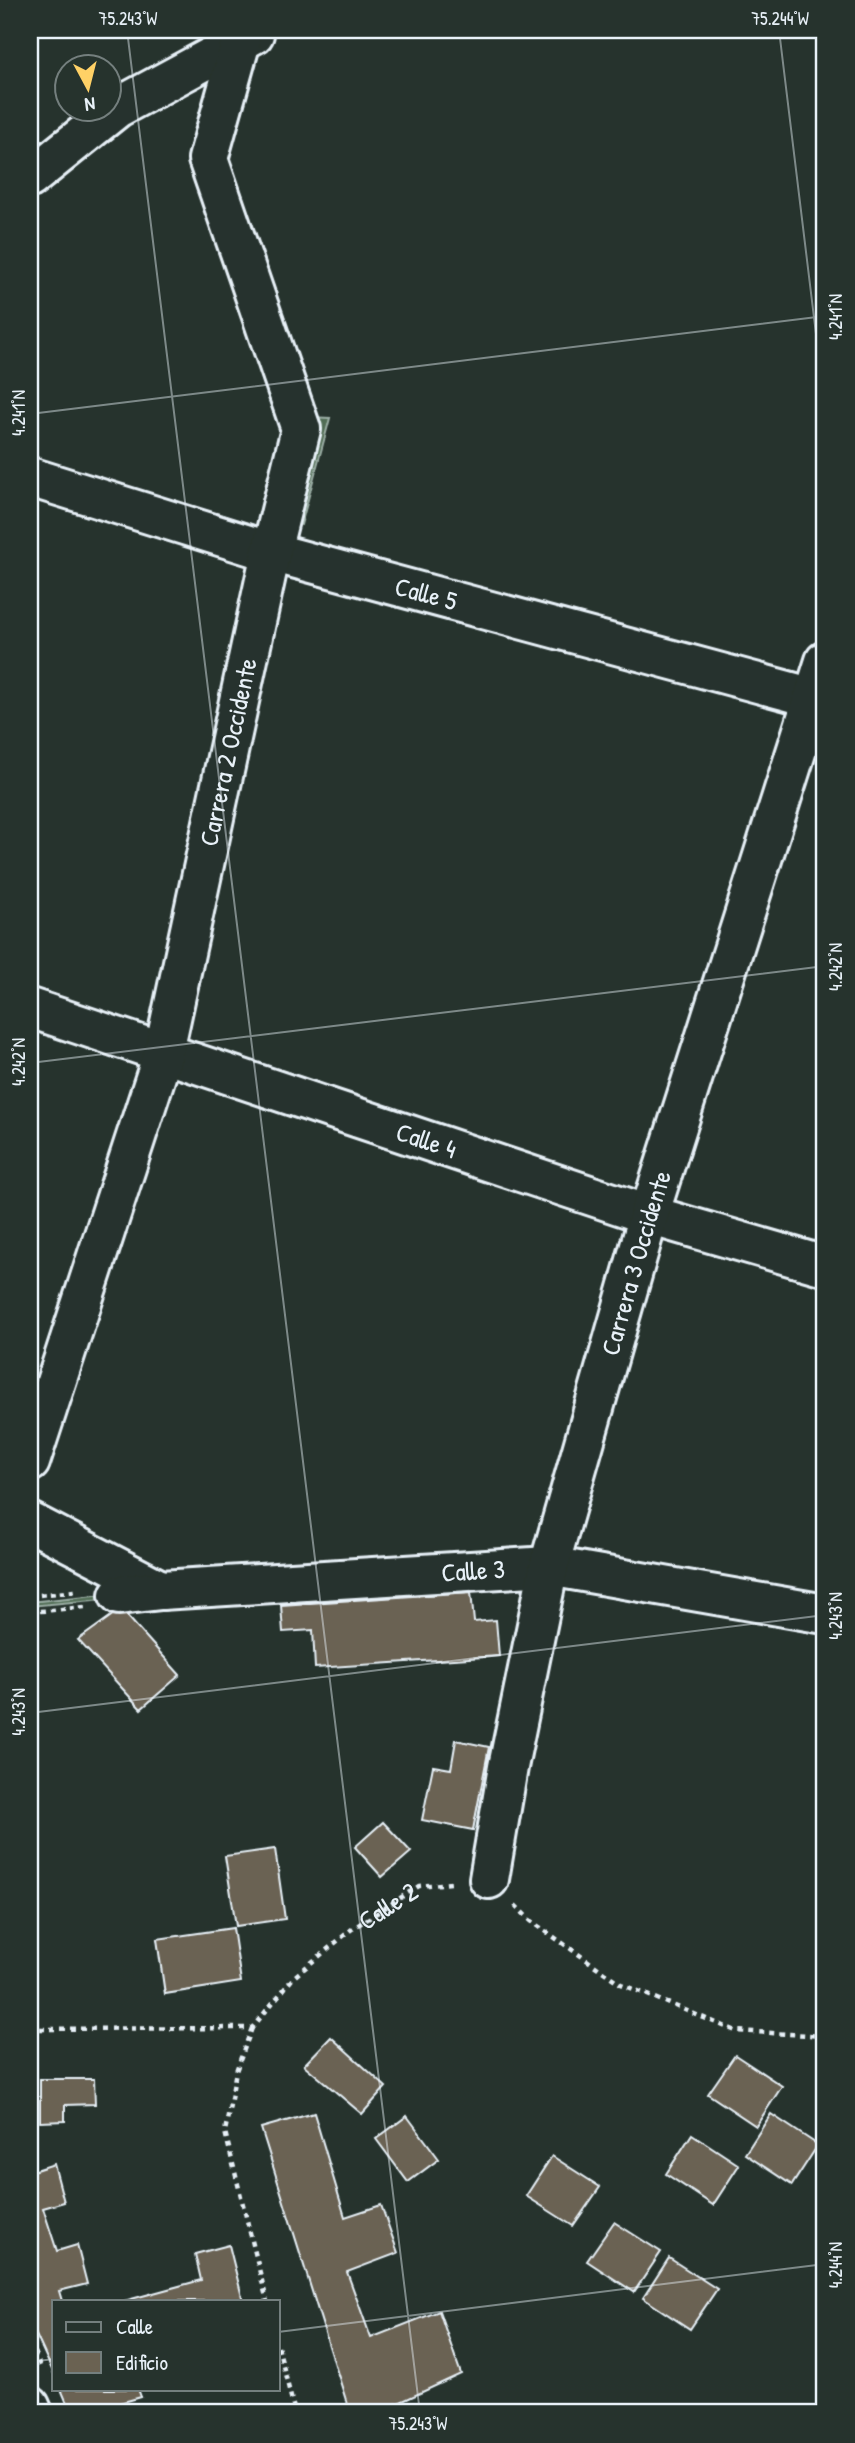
<svg xmlns="http://www.w3.org/2000/svg" width="855" height="2443" font-family="'Patrick Hand',sans-serif">
<style>
.green{fill:#516d54;stroke:#9cafa6;stroke-width:2}
.building{fill:#6a6252;stroke:#e8f1f8;stroke-width:2}
.lines{fill:none;stroke-linecap:round;stroke-linejoin:round}
.minor-casing{stroke:#e8f1f8;stroke-width:44}
.path{stroke:#e8f1f8;stroke-width:4.5;stroke-dasharray:5 5;stroke-linecap:butt}
.minor{stroke:#26332d;stroke-width:38}
.ticks{fill:none;stroke:#e8f1f8;stroke-width:2;stroke-opacity:0.45}
.labels{text-anchor:middle;stroke-width:5;stroke-linejoin:round;paint-order:stroke}
.street-label{font-size:26px;fill:#e8f1f8;stroke:#26332d}
.neatline{fill:none;stroke:#e8f1f8;stroke-width:2.5}
.ticks-label{font-size:18px;text-anchor:middle;fill:#e8f1f8}
</style>
<rect width="100%" height="100%" fill="#26332d"/>
<filter id="ink" filterUnits="userSpaceOnUse"><feTurbulence type="fractalNoise" baseFrequency=".0143" numOctaves="2"/><feDisplacementMap in="SourceGraphic" scale="14" xChannelSelector="R" yChannelSelector="G"/><feConvolveMatrix kernelMatrix="1 2 1 2 8 2 1 2 1" color-interpolation-filters="sRGB"/></filter>
<g filter="url(#ink)">
<path class="green" d="M308 417 330 418 301 525 289 520Z
M114 1593V1598L30 1606V1602Z"/>
<path class="building" d="M471 1592 474 1622 496 1620 499 1656 315 1668 313 1630 283 1632 281 1605Z
M121 1609 180 1675 141 1709 78 1640Z
M456 1740 489 1747 473 1830 422 1820 433 1766 451 1769Z
M383 1822 411 1852 382 1877 355 1847Z
M275 1849 285 1919 236 1926 225 1856Z
M233 1928 241 1982 165 1994 157 1939Z
M331 2037 386 2087 362 2114 304 2065Z
M735 2055 782 2086 756 2126 708 2094Z
M40 2079H94L95 2104 65 2105V2121L40 2122Z
M314 2113 345 2217 381 2205 398 2253 347 2272 371 2338 439 2311 461 2374 377 2413H350L261 2128Z
M771 2114 818 2145 792 2185 745 2154Z
M407 2116 439 2159 408 2182 376 2139Z
M692 2134 739 2165 713 2205 666 2174Z
M30 2152 33 2171 54 2164 64 2202 43 2208 57 2251 77 2245 87 2284 59 2291 62 2301H54V2374L30 2322Z
M552 2156 600 2187 573 2226 526 2196Z
M614 2222 661 2252 634 2292 587 2261Z
M229 2245 243 2301H124L201 2280 195 2254Z
M669 2258 717 2289 690 2329 643 2298Z
M61 2389H138L141 2397 120 2403 124 2413H71Z"/>
<g class="lines">
<g class="minor-casing">
<g id="minor">
<path d="M30 178 117 108 254 34"/>
<path id="s2" d="M30 477 271 552 825 701"/>
<path id="s3" d="M30 1008 649 1215 825 1266"/>
<path id="s4" d="M30 1462 164 1051 271 552 301 429 208 159 241 41"/>
<path d="M30 1522 161 1590"/>
<path id="s5" d="M119 1595 161 1590 549 1566 825 1614"/>
<path id="s6" d="M489 1879 508 1767 549 1566 649 1215 825 661"/>
<path d="M30 2406 33 2413"/>
</g>
</g>
<g class="path">
<path d="M30 1596 75 1591"/>
<path d="M30 1612 85 1607"/>
<path d="M515 1905 531 1921 621 1984 736 2031 825 2036"/>
<path d="M252 2028 236 2071 225 2132 267 2301"/>
<path id="s1" d="M30 2029 252 2028 294 1977 352 1929 419 1886 451 1883"/>
<path d="M30 2343 41 2368"/>
<path d="M278 2346 295 2413"/>
</g>
<use href="#minor" class="minor"/>
</g>
</g>
<path class="ticks" d="M127 30 420 2413M779 30 825 408M30 414 825 316M30 1063 825 966M30 1713 825 1615M278 2332 825 2264M30 2362 54 2359"/>
<g class="labels">
<g class="street-label">
<text dy="9" stroke="none"><textPath href="#s2" startOffset="413">Calle 5</textPath></text>
<text dy="9" stroke="none"><textPath href="#s4" startOffset="738">Carrera 2 Occidente</textPath></text>
<text dy="9" stroke="none"><textPath href="#s3" startOffset="418">Calle 4</textPath></text>
<text dy="9" stroke="none"><textPath href="#s6" startOffset="634">Carrera 3 Occidente</textPath></text>
<text dy="9" stroke="none"><textPath href="#s5" startOffset="355">Calle 3</textPath></text>
<text dy="9" stroke="none"><textPath href="#s1" startOffset="406">Calle 2</textPath></text>
</g>
</g>
<rect width="855" height="2443" fill="none" stroke="#26332d" stroke-width="77"/>
<rect x="52" y="2300" width="228" height="91" fill="#26332d" stroke="#747f7e" stroke-width="2"/>
<rect x="66" y="2322" width="35" height="10" fill="#26332d" stroke="#747f7e" stroke-width="2"/>
<text x="116" y="2334" font-size="21" fill="#e8f1f8">Calle</text>
<rect x="66" y="2352" width="35" height="21" fill="#6a6252" stroke="#747f7e" stroke-width="2"/>
<text x="116" y="2370" font-size="21" fill="#e8f1f8">Edificio</text>
<g transform="translate(88 88) rotate(173)"><circle r="33" fill="#26332d" stroke="#747f7e" stroke-width="2"/>
<path d="M0-5L12 26L0 18L-12 26Z" fill="#ffd166"/>
<text y="-10" font-size="19" font-weight="bold" text-anchor="middle" fill="#e8f1f8">N</text>
</g>
<rect x="38" y="38" width="778" height="2366" class="neatline"/>
<g class="ticks-label">
<text x="128" y="25">75.243°W</text>
<text x="780" y="25">75.244°W</text>
<text transform="translate(836 317) rotate(-90)" y="6">4.241°N</text>
<text transform="translate(19 413) rotate(-90)" y="6">4.241°N</text>
<text transform="translate(836 967) rotate(-90)" y="6">4.242°N</text>
<text transform="translate(19 1062) rotate(-90)" y="6">4.242°N</text>
<text transform="translate(836 1616) rotate(-90)" y="6">4.243°N</text>
<text transform="translate(19 1712) rotate(-90)" y="6">4.243°N</text>
<text transform="translate(836 2265) rotate(-90)" y="6">4.244°N</text>
<text x="418" y="2430">75.243°W</text>
</g>
</svg>
